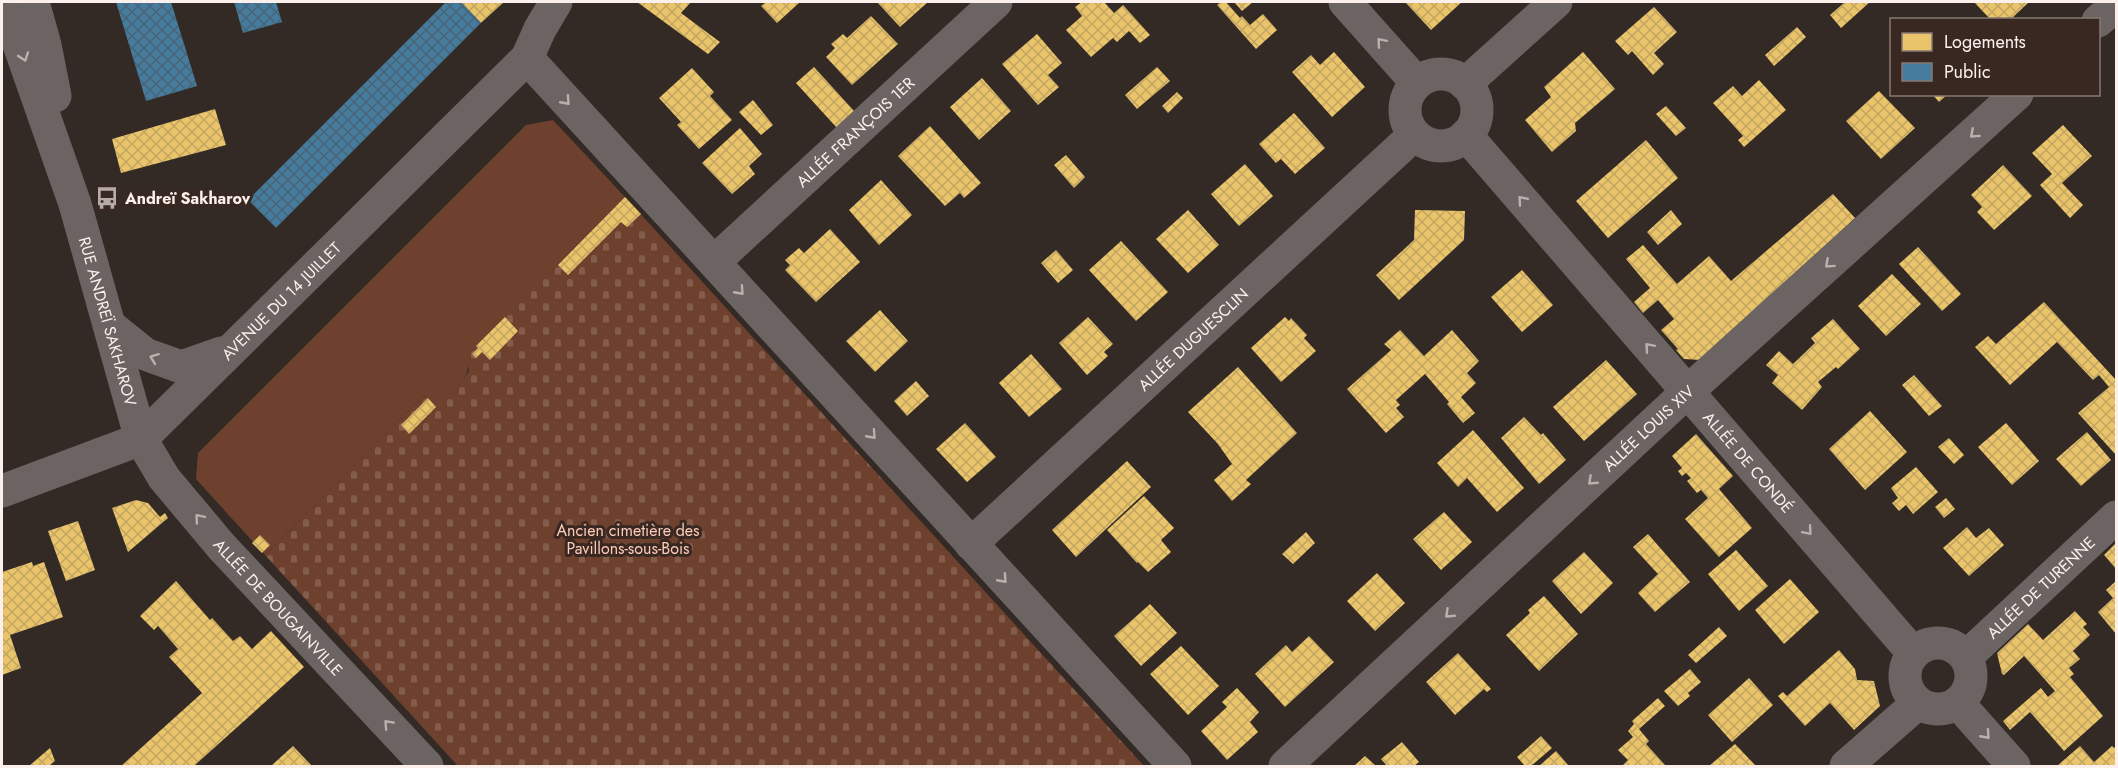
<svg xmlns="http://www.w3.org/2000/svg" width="2118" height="768" font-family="Jost,sans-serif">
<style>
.green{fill:#6e402e}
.cemetery{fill:url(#cemetery-stones)}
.homes{fill:url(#homes-cross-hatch)}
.public{fill:url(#public-cross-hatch)}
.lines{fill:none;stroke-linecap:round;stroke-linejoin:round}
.minor{stroke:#6b6462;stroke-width:33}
.oneway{stroke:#bab1ae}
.labels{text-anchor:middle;stroke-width:6;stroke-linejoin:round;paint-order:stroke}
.street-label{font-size:16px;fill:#fbf0ec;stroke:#382821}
.poi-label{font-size:16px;font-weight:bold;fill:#fbf0ec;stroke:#382821;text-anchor:start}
.park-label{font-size:16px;fill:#fecbb8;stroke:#382821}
</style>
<defs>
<pattern id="cemetery-stones" width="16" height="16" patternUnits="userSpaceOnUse" patternTransform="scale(1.5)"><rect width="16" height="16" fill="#6e402e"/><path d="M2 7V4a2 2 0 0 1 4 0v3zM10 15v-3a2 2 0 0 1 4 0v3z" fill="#845c4c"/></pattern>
<pattern id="homes-cross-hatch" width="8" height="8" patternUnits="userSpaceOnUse" patternTransform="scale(1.5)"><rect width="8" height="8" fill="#e9c46a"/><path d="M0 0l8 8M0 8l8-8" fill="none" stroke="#c2a561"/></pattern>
<pattern id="public-cross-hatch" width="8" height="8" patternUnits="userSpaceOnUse" patternTransform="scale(1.5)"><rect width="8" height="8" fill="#457b9d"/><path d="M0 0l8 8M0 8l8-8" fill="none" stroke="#486476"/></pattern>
</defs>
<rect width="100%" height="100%" fill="#332a26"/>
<path class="green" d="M553 120 625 197 556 266 468 363C470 376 453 398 439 399 434 399 429 397 424 395L265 555 196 479 198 453 526 125Z"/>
<path class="cemetery" d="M625 197 1144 766H458L265 555 424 395C429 396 434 399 438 399 451 398 465 380 469 370L466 356Z"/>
<path class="homes" d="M461 2H504L481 23Z
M637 2H691L681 13 720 42 708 54Z
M766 2H800L777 23 761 6Z
M877 2H928L900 27Z
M1082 2H1104L1114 13 1123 5 1150 35 1140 43 1129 31 1117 42 1113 38 1091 57 1066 30 1082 16 1075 7Z
M1221 2H1226L1240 18 1242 16 1250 25 1263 14 1277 30 1256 49 1217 5Z
M1234 2H1253L1242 11Z
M1405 2H1462L1431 30Z
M1845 2H1870L1841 28 1830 15Z
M1974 2H2029L2010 20H1991Z
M1654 7 1677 32 1654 53 1664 64 1653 75 1632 51 1628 55 1615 41Z
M871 16 898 44 852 85 826 57 835 48 831 44 843 34 847 38Z
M1797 27 1806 37 1774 66 1765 55Z
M1037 34 1062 63 1048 75 1059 87 1038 105 1002 64Z
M1334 52 1365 87 1332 117 1292 72 1311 55 1320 65Z
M1583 52 1615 89 1575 123 1576 131 1552 152 1525 120 1551 97 1544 87Z
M814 67 855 112 837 128 796 83Z
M1157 67 1170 81 1137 109 1125 95Z
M692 68 714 92 710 96 732 120 699 149 677 125 681 122 659 98Z
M982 78 1011 111 979 140 950 107Z
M1759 80 1786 110 1744 147 1738 140 1743 136 1713 103 1733 86 1742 96Z
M1879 91 1915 128 1881 159 1846 121Z
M1177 92 1183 98 1168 113 1162 106Z
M1932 94H1948L1939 102Z
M753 100 773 125 761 135 739 112Z
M1666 106 1686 128 1676 136 1656 114Z
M215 109 226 145 121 173 112 139Z
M1294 113 1325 148 1295 174 1281 159 1276 163 1259 144Z
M2063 125 2092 156 2062 183 2083 205 2070 218 2040 185 2052 174 2032 153Z
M930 126 981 183 964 198 960 193 945 206 898 156Z
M740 128 762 154 749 166 755 174 732 194 702 163Z
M1646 140 1678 178 1608 238 1576 201Z
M1066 155 1085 177 1074 188 1054 165Z
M1245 164 1273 196 1239 226 1211 194Z
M2003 165 2032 196 1994 230 1977 212 1982 207 1971 195Z
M881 180 912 215 879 245 849 210Z
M1833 194 1855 218 1701 360 1684 359 1676 350 1678 349 1661 330 1674 319 1658 300 1643 313 1634 302 1650 288 1626 259 1643 245 1677 284 1709 256 1731 281Z
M625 197 641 214 627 227 621 222 568 275 558 265Z
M1188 210 1219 245 1188 273 1156 239Z
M1415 210 1465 211 1464 240 1399 300 1376 275 1414 240Z
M1671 210 1682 224 1658 245 1647 232Z
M830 229 860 262 816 302 785 270 790 265 785 260 799 248 804 253Z
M1121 241 1168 292 1136 321 1089 270Z
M1918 247 1961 294 1942 311 1899 264Z
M1056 250 1073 270 1058 283 1041 263Z
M1522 270 1553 305 1522 332 1491 297Z
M1892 274 1921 304 1886 336 1858 306Z
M2044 302 2116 380V455L2078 413 2109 387 2099 375 2093 380 2057 342 2010 385 1975 347 1988 336 1996 344Z
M880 310 908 341 875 372 846 341Z
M505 317 518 331 490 360 482 352 476 358 472 354 478 348 476 346Z
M1088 317 1113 344 1104 352 1108 356 1087 375 1059 343Z
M1285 317 1289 321 1291 318 1307 335 1304 338 1316 351 1281 382 1251 348Z
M1833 319 1860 349 1838 369 1836 367 1818 382 1822 387 1802 410 1772 383 1778 375 1766 365 1779 351 1793 364 1815 343 1811 338Z
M1400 330 1424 356 1452 330 1479 361 1467 373 1476 383 1461 397 1475 413 1463 423 1447 404 1449 402 1425 374 1396 400 1400 405 1396 408 1404 417 1386 433 1347 389 1391 350 1384 344Z
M1031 354 1062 389 1029 417 999 383Z
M1606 360 1637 394 1584 441 1553 407Z
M1238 367 1297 433 1246 480 1251 484 1232 501 1214 480 1232 464 1218 444 1188 412Z
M1914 375 1942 406 1929 416 1902 385Z
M916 381 929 396 907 416 894 401Z
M428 398 436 407 409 434 401 425Z
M1870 411 1907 452 1865 490 1829 449Z
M1524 417 1541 435 1543 433 1566 460 1539 484 1501 438Z
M965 423 996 457 967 482 936 449Z
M2006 423 2039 461 2012 485 1978 447Z
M1473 430 1524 488 1497 512 1467 478 1458 487 1437 463Z
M2087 432 2111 460 2081 486 2056 459Z
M1696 434 1733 476 1719 489 1752 528 1719 557 1685 519 1708 498 1701 490 1697 493 1687 481 1691 478 1686 473 1682 476 1678 471 1682 468 1672 456Z
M1949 438 1964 455 1954 464 1938 447Z
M1127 461 1151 487 1076 557 1052 530Z
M1916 467 1938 492 1913 514 1906 505 1899 511 1892 503 1898 498 1891 488Z
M1144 496 1174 528 1161 540 1171 552 1148 572 1138 562 1137 563 1107 530Z
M1946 498 1955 509 1944 518 1935 507Z
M136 500 148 503 160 517 165 513 168 518 128 552 112 508Z
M1444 512 1472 542 1441 570 1413 539Z
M78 521 95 570 66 581 48 531Z
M1967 527 1976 538 1989 528 2004 545 1969 576 1943 548Z
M1306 532 1315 543 1293 564 1282 554Z
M1648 534 1690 582 1655 612 1638 593 1658 574 1633 547Z
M260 535 270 545 262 553 252 543Z
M2116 543V569L2104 555Z
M1736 550 1768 586 1739 611 1708 574Z
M1584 552 1613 583 1581 614 1552 581Z
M32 562 33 566 44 562 63 617 10 635 21 668 2 675V572Z
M1377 573 1405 603 1375 631 1347 601Z
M1790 579 1819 612 1784 644 1755 610Z
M176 581 210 620 212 618 233 641 240 636 252 649 271 631 304 667 194 766H121L202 693 169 657 178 649 158 626 154 630 140 616Z
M2116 581V634L2098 612 2113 598 2106 590Z
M1544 596 1578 634 1539 671 1506 635 1530 613 1528 610Z
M1150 604 1177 633 1141 666 1114 636Z
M2075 611 2087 624 2083 627 2090 635 2073 651 2080 659 2069 668 2074 674 2070 677 2103 716 2064 751 2030 712 2010 730 2003 721 2041 688 2048 697 2055 691 2024 656 2004 675 2002 674 1997 653 2028 624 2043 640Z
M1719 627 1727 636 1696 663 1688 655Z
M1309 636 1334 662 1285 707 1255 674 1286 645 1292 652Z
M1181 646 1219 686 1188 715 1150 674Z
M1839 650 1855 669 1857 680 1874 681 1880 706 1854 730 1830 703 1805 726 1778 696 1783 692 1787 696Z
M1458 653 1491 689 1487 692 1484 689 1455 715 1426 682Z
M1690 669 1701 682 1688 693 1690 696 1678 706 1664 691Z
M1749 678 1773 705 1732 742 1708 715Z
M1237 688 1259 712 1250 722 1258 732 1227 760 1201 731 1227 707 1222 702Z
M1658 698 1665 706 1639 729 1649 741 1646 744 1666 766H1622L1628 760 1618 750 1633 737 1628 731 1634 724 1632 721Z
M1541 736 1552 748 1531 766H1525L1517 757Z
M1402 742 1419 762 1414 766H1387L1381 759Z
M1735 744 1756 766H1709Z
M293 746 312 766H271Z
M2080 746 2094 762 2112 746 2114 748 2116 746V766H2057Z
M50 748 55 761 49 766H29Z
M1556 751 1569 766H1539Z
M1365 756 1376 766H1354Z"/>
<path class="public" d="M116 2H171L197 86 146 101Z
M234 2H276L282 22 243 33Z
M446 2H461L481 23 276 228 248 200Z"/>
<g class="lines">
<g class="minor">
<path id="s1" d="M4 2 75 204 141 439 164 478 221 546 427 766"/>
<path d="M33 2 45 45 55 96"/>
<path d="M1345 2 1417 83"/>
<path d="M2098 21 2116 5"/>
<path d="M527 58 1175 766"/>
<circle cx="1441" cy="110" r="36"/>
<path d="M1465 84 1556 2"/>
<path id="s2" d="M1466 135 1913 653"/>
<path id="s3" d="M714 262 996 2"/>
<path d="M110 326 145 354 181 367 221 353"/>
<path id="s4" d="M2 491 141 439 527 58 540 29 556 2"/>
<path id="s5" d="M971 544 1414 135"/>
<circle cx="1938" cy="676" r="33"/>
<path id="s6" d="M1966 657 2116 517"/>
<path d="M1958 703 2014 766"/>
<path id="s7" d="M1285 766 1687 392 2017 94"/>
<path d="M1846 766 1918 703"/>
</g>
</g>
<defs><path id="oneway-chevron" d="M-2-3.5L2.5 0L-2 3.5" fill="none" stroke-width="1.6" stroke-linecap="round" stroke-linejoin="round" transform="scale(1.5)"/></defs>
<g class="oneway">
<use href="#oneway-chevron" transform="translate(1381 42) rotate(-131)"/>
<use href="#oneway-chevron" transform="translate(24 57) rotate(71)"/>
<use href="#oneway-chevron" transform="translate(566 101) rotate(48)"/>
<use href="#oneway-chevron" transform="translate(1974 134) rotate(138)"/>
<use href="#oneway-chevron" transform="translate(1522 200) rotate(-131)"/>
<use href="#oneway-chevron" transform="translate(1829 264) rotate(138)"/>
<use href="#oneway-chevron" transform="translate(740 291) rotate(48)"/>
<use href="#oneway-chevron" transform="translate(1649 347) rotate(-131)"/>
<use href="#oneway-chevron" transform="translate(154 358) rotate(-159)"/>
<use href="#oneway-chevron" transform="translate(872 435) rotate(48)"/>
<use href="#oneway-chevron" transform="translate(1592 481) rotate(137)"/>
<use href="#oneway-chevron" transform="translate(199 518) rotate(-130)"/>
<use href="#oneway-chevron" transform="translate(1808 531) rotate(49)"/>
<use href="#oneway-chevron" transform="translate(1003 579) rotate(48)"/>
<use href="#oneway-chevron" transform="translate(1449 614) rotate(137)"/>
<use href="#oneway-chevron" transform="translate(388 724) rotate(-133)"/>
<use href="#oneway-chevron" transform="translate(1986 735) rotate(48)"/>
</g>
<defs>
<g id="bus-bare" transform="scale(1.8)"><path d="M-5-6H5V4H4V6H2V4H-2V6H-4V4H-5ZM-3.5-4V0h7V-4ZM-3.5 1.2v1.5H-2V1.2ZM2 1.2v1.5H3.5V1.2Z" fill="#b5aba7" stroke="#382821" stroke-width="2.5" paint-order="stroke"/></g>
</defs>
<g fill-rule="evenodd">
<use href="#bus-bare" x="107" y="198"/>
</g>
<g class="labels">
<g class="street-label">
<text dy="6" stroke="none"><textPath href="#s3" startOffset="192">ALLÉE FRANÇOIS 1ER</textPath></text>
<text dy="6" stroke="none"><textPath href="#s4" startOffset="345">AVENUE DU 14 JUILLET</textPath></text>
<text dy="6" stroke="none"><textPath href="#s1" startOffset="336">RUE ANDREÏ SAKHAROV</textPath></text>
<text dy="6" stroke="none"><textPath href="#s5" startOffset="302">ALLÉE DUGUESCLIN</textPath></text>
<text dy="6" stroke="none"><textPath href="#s7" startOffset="496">ALLÉE LOUIS XIV</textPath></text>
<text dy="6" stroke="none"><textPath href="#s2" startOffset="432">ALLÉE DE CONDÉ</textPath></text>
<text dy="6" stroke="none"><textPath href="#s6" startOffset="102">ALLÉE DE TURENNE</textPath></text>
<text dy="6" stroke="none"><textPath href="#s1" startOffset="676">ALLÉE DE BOUGAINVILLE</textPath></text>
</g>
<g class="poi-label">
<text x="125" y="204">Andreï Sakharov</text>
</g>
<g class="park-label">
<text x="628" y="536">Ancien cimetière des<tspan x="628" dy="18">Pavillons-sous-Bois</tspan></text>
</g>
</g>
<rect width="2118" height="768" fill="none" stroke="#fbf0ec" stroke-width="6"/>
<rect x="1890" y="18" width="210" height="78" fill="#382821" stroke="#867872" stroke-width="1.5"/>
<rect x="1902" y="33" width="30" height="18" fill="#e9c46a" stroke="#867872" stroke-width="1.5"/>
<text x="1944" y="48" font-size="18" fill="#fbf0ec">Logements</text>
<rect x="1902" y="63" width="30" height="18" fill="#457b9d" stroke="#867872" stroke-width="1.5"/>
<text x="1944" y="78" font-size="18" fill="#fbf0ec">Public</text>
</svg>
